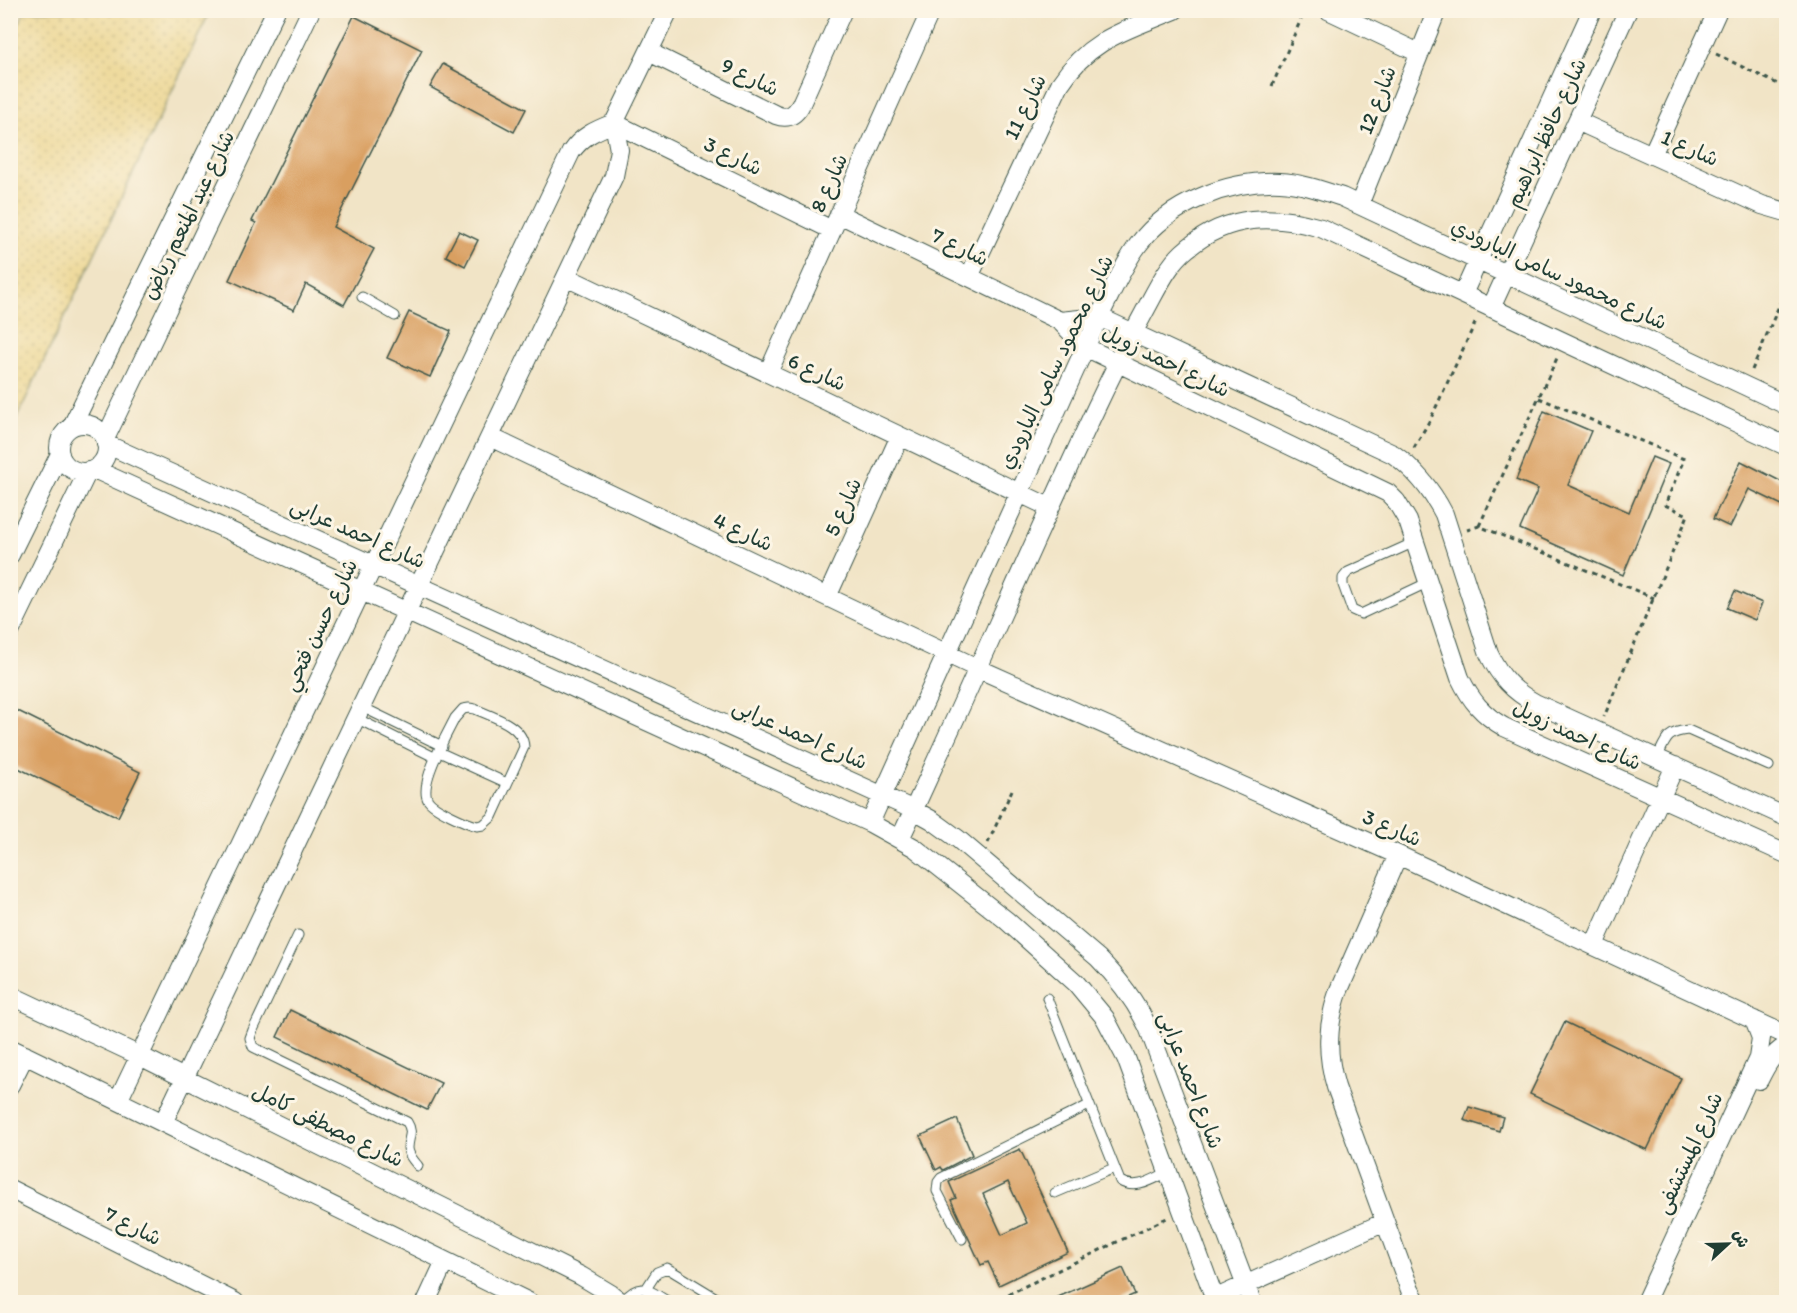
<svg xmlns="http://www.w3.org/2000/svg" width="1797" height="1313" font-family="Itim,'Playpen Sans Arabic',sans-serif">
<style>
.sand{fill:url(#sand-dots);stroke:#868c69;stroke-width:1.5}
.building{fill:#d99f60;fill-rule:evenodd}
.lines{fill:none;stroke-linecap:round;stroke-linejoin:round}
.lane-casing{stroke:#3e564a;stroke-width:11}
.street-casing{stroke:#3e564a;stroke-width:20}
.path{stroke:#3e564a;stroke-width:3;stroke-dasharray:4.5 4.5;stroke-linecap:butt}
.lane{stroke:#fff;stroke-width:9}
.street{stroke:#fff;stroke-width:18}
.labels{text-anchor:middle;stroke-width:6;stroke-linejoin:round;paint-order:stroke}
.street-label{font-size:21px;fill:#1f3d34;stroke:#fcf5e5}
</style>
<defs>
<pattern id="sand-dots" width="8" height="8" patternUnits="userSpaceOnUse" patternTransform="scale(1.5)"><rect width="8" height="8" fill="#eeda9e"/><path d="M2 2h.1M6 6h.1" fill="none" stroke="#ccbc89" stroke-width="1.8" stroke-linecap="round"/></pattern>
</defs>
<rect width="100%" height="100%" fill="#fcf5e5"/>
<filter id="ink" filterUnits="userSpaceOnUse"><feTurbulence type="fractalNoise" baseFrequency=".0167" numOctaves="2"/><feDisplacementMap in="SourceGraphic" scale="12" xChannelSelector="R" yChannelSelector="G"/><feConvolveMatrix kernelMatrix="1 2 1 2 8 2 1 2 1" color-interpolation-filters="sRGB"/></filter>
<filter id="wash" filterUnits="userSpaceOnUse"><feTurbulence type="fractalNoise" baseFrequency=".008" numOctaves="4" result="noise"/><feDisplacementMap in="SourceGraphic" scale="24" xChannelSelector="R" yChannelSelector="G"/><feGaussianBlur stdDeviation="1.35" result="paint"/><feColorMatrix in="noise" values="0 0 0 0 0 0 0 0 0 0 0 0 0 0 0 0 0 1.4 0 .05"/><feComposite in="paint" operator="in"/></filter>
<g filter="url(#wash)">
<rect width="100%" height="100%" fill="#f1e4c6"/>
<path class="sand" d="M25 11H210L11 430 10 41Z"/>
<g id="blocks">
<path class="building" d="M354 16 422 50 333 227 374 249 344 305 306 284 294 310 229 280 256 223 252 221Z
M443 64 526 109 514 132 430 87Z
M459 231 478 240 465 266 446 256Z
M409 312 451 331 430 377 387 358Z
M1544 411 1591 431 1568 485 1629 512 1652 457 1669 464 1623 575 1520 529 1538 489 1516 480Z
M1741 461 1786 484V507L1749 489 1730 527 1713 519Z
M1735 591 1762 603 1755 620 1727 608Z
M16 710 140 772 118 817 10 764V721Z
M290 1010 441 1083 427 1110 277 1037Z
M1565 1022 1681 1078 1647 1150 1530 1094Z
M1469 1107 1503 1117 1499 1131 1464 1120Z
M957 1119 972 1155 943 1170 941 1167 936 1170 920 1136Z
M1020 1149 1068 1252 999 1285 988 1262 981 1265 951 1200 956 1198 949 1182ZM1008 1182 1027 1223 1002 1235 983 1194Z
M1123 1268 1135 1294 1117 1302H1047Z"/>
</g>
</g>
<g filter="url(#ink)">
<use href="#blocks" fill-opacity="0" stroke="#3e564a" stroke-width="1.5"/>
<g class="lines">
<g class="lane-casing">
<path id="lane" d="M362 297 395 316
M1415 542 1348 572 1343 578V585L1352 610 1361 614 1429 582
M362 707 442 746
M469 708 475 709C493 717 523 725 524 747L492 817 483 825 477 826C466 823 434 809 428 800 418 784 447 734 455 718L463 709Z
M356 718 436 758
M439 752 507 783
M1657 758C1666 740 1666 732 1688 730L1769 766
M298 935 253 1030 250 1038 253 1047 407 1122C414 1133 408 1137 408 1148 408 1155 414 1161 418 1166
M1047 998 1120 1181C1136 1191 1153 1179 1168 1172
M1055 1193 1114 1168
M962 1239 937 1191 938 1182 941 1178 1089 1105
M646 1289 657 1272 667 1268 723 1302
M622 1302C640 1280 648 1290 669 1302"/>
</g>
<g class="street-casing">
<path id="street" d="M1328 10 1419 53
M649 52 776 115C787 119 794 116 800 106L843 10
M1577 121 1762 205 1786 212
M614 123 832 230
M1652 155 1718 10
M1359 205 1437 10
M839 214 1060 321 1085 347 1388 493 1396 501 1408 521 1460 678C1471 701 1483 715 1504 727L1786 854
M566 277 1049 507
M969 277 1060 84C1090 38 1127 30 1175 10
M1463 294 1592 10
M1491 308 1628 10
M1060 321 1099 317 1393 454C1416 470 1431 489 1444 514L1489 654C1500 677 1513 691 1535 703L1786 817
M768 373 931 10
M59 448a24 24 0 1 1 48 0a24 24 0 1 1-48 0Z
M72 426 276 10
M490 437 977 668 1398 855 1786 1035
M105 439 311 10
M106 444 914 810 932 820 958 839 1098 958C1119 979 1135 1001 1148 1027L1252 1302
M94 469 870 823 915 848 1006 920 1076 983 1105 1018 1126 1058 1216 1302
M10 555 60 454
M827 597 900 436
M10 632 88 471
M870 823 1099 317C1111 294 1123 265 1138 245 1169 203 1229 180 1280 182 1301 183 1321 190 1342 197L1786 405
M900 839C967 696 1029 551 1096 408 1112 374 1129 340 1147 307 1159 285 1169 263 1188 248 1229 214 1273 214 1321 228L1786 446
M1398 855 1339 990C1327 1024 1326 1053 1336 1087L1410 1290 1417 1302
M1594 945 1675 766
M10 995 140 1056 581 1276 611 1294 621 1302
M10 1048 529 1302
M1759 1080C1766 1066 1772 1054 1786 1046
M10 1085 25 1055
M118 1101 571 152C582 136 596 130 614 123
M163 1123 614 176 619 150 614 123 669 10
M10 1189 235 1302
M1214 1299 1385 1222
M426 1302 445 1261
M1645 1302 1758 1058 1761 1038 1754 1020"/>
</g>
<path class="path" d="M1716 54 1786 88
M1272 86 1305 10
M1752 370 1786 289
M1539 398 1684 459 1665 505 1688 515 1604 717
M1414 448 1431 418 1477 319
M1479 526 1558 356
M1467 530 1479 526 1654 598
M988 843 1012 790
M992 1302 1167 1218"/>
<use href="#lane" class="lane"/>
<use href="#street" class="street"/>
</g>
</g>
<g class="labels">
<g class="street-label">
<text transform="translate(750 77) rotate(26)" y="7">شارع 9</text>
<text transform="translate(1377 100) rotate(-69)" y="7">شارع 12</text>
<text transform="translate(1025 107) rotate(-64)" y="7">شارع 11</text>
<text transform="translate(1546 133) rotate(-65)" y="7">شارع حافظ ابراهيم</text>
<text transform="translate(1690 148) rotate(24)" y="7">شارع 1</text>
<text transform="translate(733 156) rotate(26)" y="7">شارع 3</text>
<text transform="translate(829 183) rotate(-66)" y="7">شارع 8</text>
<text transform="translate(188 215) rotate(-64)" y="7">شارع عبد المنعم رياض</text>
<text transform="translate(960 247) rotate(26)" y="7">شارع 7</text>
<text transform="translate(1559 274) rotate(25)" y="7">شارع محمود سامى البارودي</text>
<text transform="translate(1166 361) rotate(26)" y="7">شارع احمد زويل</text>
<text transform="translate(1056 362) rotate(-64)" y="7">شارع محمود سامى البارودي</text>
<text transform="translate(817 372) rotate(25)" y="7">شارع 6</text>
<text transform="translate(843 507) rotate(-66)" y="7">شارع 5</text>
<text transform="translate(743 532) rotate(25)" y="7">شارع 4</text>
<text transform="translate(358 533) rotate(24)" y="7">شارع احمد عرابى</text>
<text transform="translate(320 625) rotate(-64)" y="7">شارع حسن فتحي</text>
<text transform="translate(800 734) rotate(24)" y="7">شارع احمد عرابى</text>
<text transform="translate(1577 735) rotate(25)" y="7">شارع احمد زويل</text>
<text transform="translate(1392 828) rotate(24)" y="7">شارع 3</text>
<text transform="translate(1191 1080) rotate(69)" y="7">شارع احمد عرابى</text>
<text transform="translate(328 1125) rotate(26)" y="7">شارع مصطفى كامل</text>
<text transform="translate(1689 1153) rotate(-65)" y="7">شارع المستشفى</text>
<text transform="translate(133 1226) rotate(27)" y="7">شارع 7</text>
</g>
</g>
<rect width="1797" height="1313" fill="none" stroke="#fcf5e5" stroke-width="36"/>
<g transform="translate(1728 1244) rotate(68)" stroke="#fcf5e5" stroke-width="4.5" paint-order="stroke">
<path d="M0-4.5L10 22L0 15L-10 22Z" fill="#1f3d34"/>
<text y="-9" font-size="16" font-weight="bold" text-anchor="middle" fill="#1f3d34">ش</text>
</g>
</svg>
